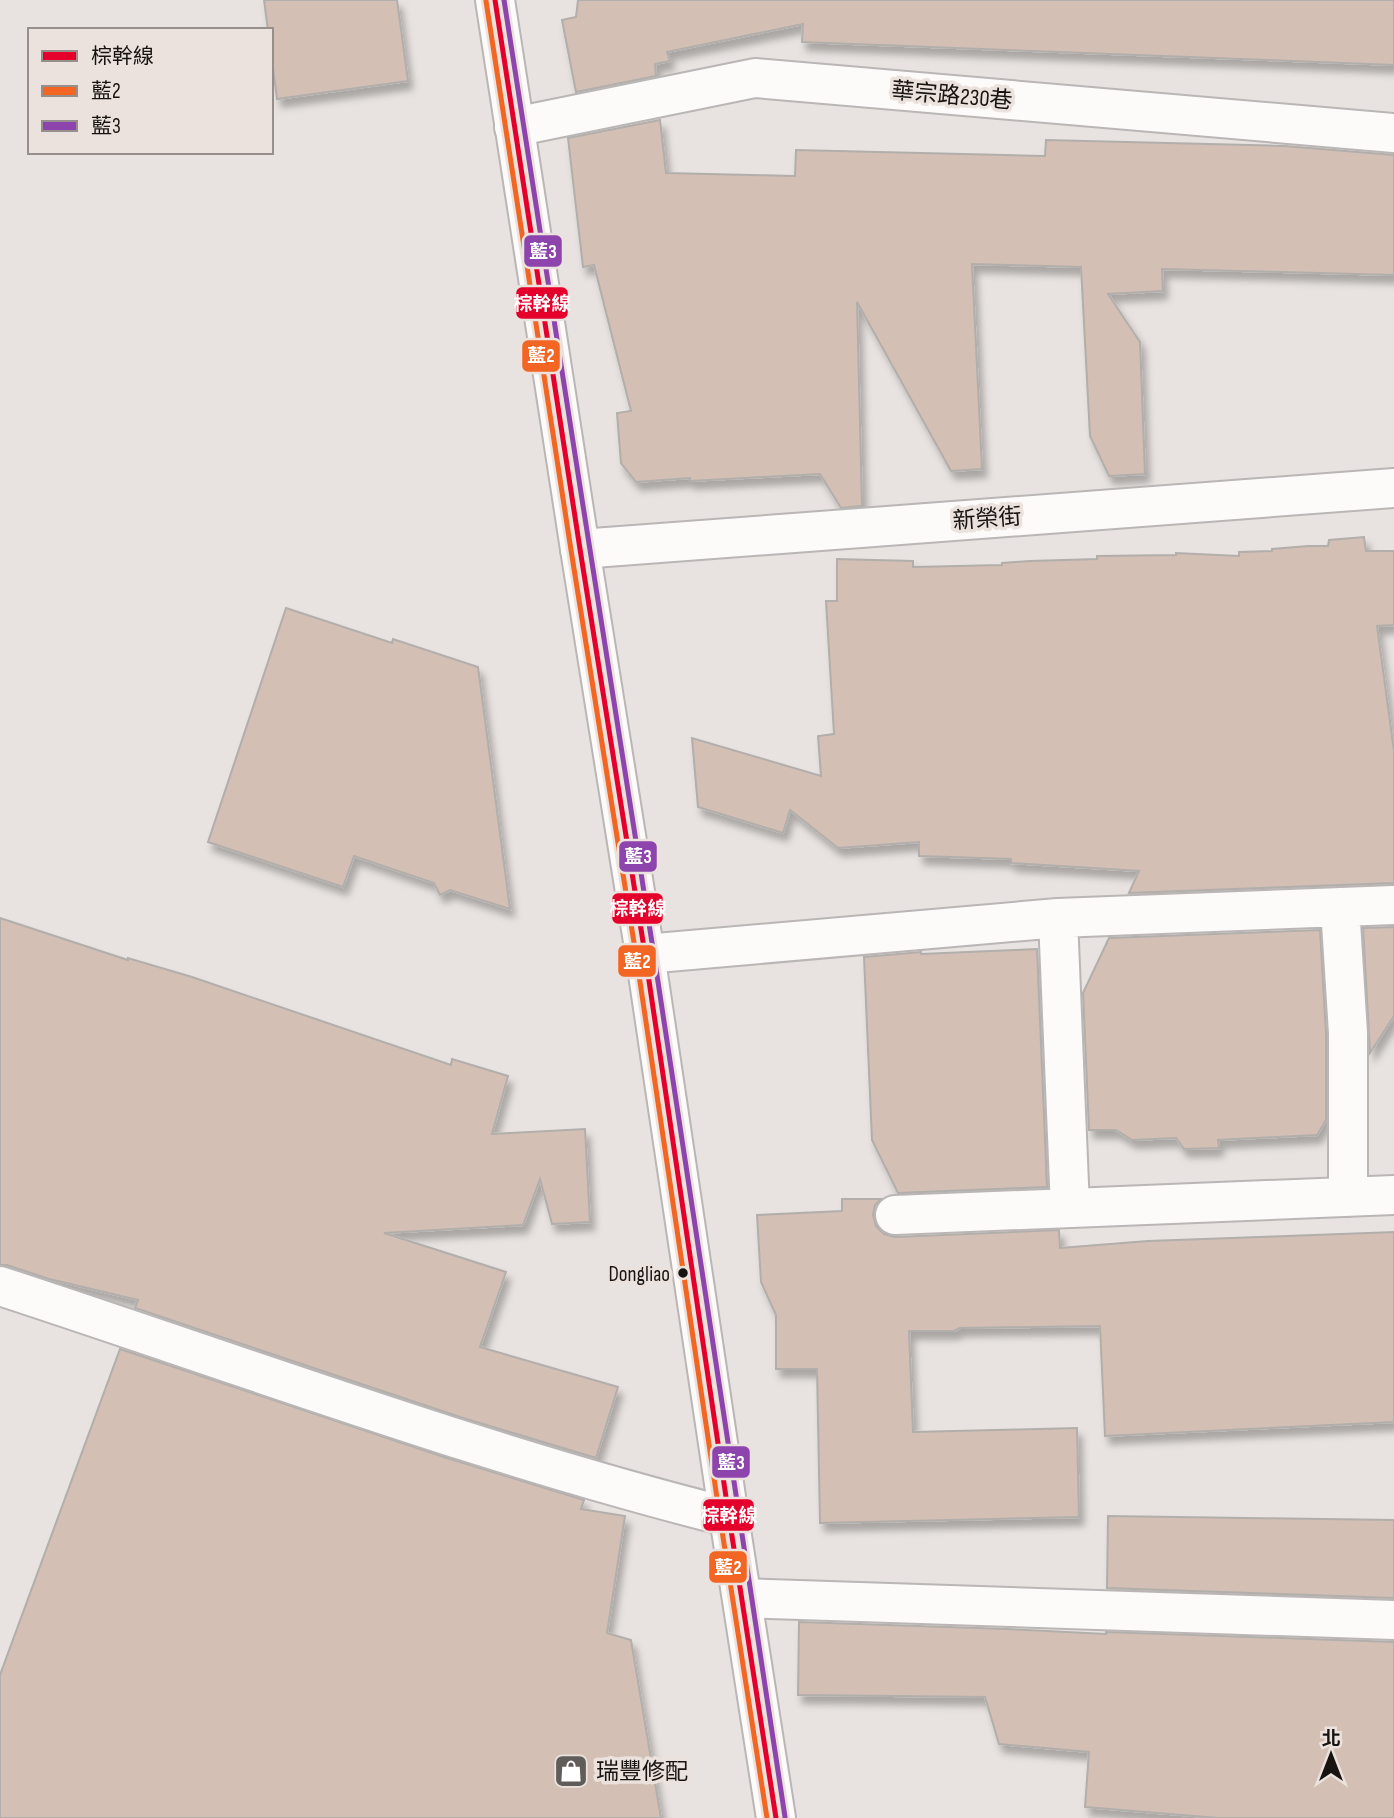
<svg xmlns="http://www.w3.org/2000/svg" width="1394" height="1818" font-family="'Sofia Sans Condensed','Noto Sans TC',sans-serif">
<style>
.building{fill:#d3bfb3;stroke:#b2aeac;stroke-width:2;filter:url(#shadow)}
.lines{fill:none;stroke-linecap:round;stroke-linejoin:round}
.minor-casing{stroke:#bab6b5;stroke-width:42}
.major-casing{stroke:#bab6b5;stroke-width:42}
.minor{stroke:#fcfbfa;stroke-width:38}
.major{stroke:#fcfbfa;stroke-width:38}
.bus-1-casing{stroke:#ebe2dd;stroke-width:10}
.bus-2-casing{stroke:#ebe2dd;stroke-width:10}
.bus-3-casing{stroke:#ebe2dd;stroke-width:10}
.bus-1{stroke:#e4002b;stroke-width:5}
.bus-2{stroke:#f26522;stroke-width:5}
.bus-3{stroke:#8e44ad;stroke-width:5}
.bus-dot{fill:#161311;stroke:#ebe2dd;stroke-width:2.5}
.labels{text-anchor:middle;stroke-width:7;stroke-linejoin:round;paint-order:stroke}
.bus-label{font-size:21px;fill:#161311;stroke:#ebe2dd;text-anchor:end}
.street-label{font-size:23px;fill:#161311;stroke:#ebe2dd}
.poi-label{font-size:23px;fill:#161311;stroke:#ebe2dd;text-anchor:start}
.line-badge{stroke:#ebe2dd;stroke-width:2.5}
.badge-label{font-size:19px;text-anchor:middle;font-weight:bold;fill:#fff}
</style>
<defs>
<filter id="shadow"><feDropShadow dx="4.5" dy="8" stdDeviation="3.5" flood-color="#0004"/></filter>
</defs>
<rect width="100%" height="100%" fill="#e8e3e0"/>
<path class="building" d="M264 0H397L408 81 277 99 271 53V30H268Z
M578 0H1394V65L802 42 803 24 667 52 670 61 655 64 656 76 576 92 562 20 576 17Z
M660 120 666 173 795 176 796 150 1045 156 1046 140 1285 146 1394 155V275L1162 269 1163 291 1108 294 1140 342 1145 474 1109 476 1090 436 1081 267 972 264 982 469 951 471 857 302 862 506 841 508 820 474 690 481V478L636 482 621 463 617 413 631 411 594 265 583 267 568 138Z
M1364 537 1366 551H1394V625L1377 626 1394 751V883L1129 893 1139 871 1011 863V859L919 856V842L838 848 790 810 783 833 698 807 692 738 821 776 818 736 834 734 826 601H837V559L913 561V567L1002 565V563L1030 561 1097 559V556L1176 555V553L1239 556V552L1272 551V549L1308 546H1328L1329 540Z
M286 608 392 643 393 639 478 667 510 909 450 890 440 895 434 883 354 856 343 887 208 842Z
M0 918 128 960V958L192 977 451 1065 452 1059 508 1076 492 1134 585 1129 590 1222 552 1224 540 1179 523 1225 384 1233 506 1272 480 1347 618 1387 596 1458 460 1417 135 1308 138 1300 49 1279 7 1265H0Z
M1394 927V1016L1370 1053 1363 928Z
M1320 930 1326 1034V1120L1317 1135 1218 1140 1219 1148 1184 1149 1176 1138 1132 1140 1116 1130H1089L1083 993 1109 938Z
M1037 949 1047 1187 898 1193 872 1140 864 957 921 952V954Z
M842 1199H881L875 1205 873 1215 876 1226 884 1234 895 1237 1059 1230 1060 1248 1148 1241 1394 1232V1422L1105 1436 1100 1326 960 1328 954 1331H909L913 1432 1077 1428 1079 1517 820 1523 817 1369H776V1315L761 1282 757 1215 842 1211Z
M120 1349 447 1458 584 1500 581 1509 625 1516 607 1633 631 1640 661 1818H0V1675Z
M1108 1516 1394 1520V1598L1107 1588Z
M799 1622 1007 1629 1106 1634V1632L1394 1642V1818H1218L1085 1807 1089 1752 999 1744 985 1697 798 1695Z"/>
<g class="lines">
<g class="minor-casing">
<path id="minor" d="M514 127 755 78 1394 133
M580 549 1394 488
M1340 907 1348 1033V1197
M1058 918 1070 1208
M645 954 1058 918 1394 905
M895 1215 1394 1195
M0 1286C242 1365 482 1455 729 1517
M742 1598 1394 1620"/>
</g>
<g class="major-casing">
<path id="major" d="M495 0 580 549 645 954 729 1517 776 1818"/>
</g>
<use href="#minor" class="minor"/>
<use href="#major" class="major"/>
<g class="bus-1-casing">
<path id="bus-1" d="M495 0 580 549 645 954 729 1517 776 1818"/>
</g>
<g class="bus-2-casing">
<path id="bus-2" d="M486 1 571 550 636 955 720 1518 767 1818"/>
</g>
<g class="bus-3-casing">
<path id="bus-3" d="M504 0C553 316 603 633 653 949 698 1238 740 1528 785 1817"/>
</g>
<use href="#bus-1" class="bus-1"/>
<use href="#bus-2" class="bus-2"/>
<use href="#bus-3" class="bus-3"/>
</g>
<defs>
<g id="shop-square" transform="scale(1.75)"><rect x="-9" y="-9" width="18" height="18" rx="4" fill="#605c59" stroke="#ebe2dd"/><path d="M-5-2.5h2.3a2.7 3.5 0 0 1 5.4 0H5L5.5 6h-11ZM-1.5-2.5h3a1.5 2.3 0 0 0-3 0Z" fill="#fff"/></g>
</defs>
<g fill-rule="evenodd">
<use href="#shop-square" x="571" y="1771"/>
</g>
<circle class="bus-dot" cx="683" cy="1273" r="6"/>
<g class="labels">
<g class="bus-label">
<text x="670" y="1281">Dongliao</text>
</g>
<g class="street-label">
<text transform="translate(952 95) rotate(5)" y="8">華宗路230巷</text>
<text transform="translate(987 518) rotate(-4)" y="8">新榮街</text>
</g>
<g class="poi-label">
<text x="596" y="1779">瑞豐修配</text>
</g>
</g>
<g class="line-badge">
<rect x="523" y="234" width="40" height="34" rx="7" fill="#8e44ad"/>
<rect x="515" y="286" width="54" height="34" rx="7" fill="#e4002b"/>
<rect x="521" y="339" width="40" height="34" rx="7" fill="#f26522"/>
<rect x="618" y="840" width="40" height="33" rx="7" fill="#8e44ad"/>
<rect x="611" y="892" width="53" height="33" rx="7" fill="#e4002b"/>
<rect x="617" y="944" width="40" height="34" rx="7" fill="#f26522"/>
<rect x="711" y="1445" width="40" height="34" rx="7" fill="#8e44ad"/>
<rect x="702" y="1498" width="53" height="34" rx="7" fill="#e4002b"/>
<rect x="708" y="1550" width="40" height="34" rx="7" fill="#f26522"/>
</g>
<g class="badge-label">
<text x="543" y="258">藍3</text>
<text x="542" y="310">棕幹線</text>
<text x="541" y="362">藍2</text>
<text x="638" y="863">藍3</text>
<text x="638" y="915">棕幹線</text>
<text x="637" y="968">藍2</text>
<text x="731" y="1469">藍3</text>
<text x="729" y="1522">棕幹線</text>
<text x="728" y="1574">藍2</text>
</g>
<rect x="28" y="28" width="245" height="126" fill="#ebe2dd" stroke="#968f8b" stroke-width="2"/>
<rect x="42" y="51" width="35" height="10" fill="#e4002b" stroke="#968f8b" stroke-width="2"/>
<text x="91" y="63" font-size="21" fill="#161311">棕幹線</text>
<rect x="42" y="86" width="35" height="10" fill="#f26522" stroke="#968f8b" stroke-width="2"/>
<text x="91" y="98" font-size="21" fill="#161311">藍2</text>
<rect x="42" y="121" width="35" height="10" fill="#8e44ad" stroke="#968f8b" stroke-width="2"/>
<text x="91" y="133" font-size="21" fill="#161311">藍3</text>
<g transform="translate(1331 1755)" stroke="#ebe2dd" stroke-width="5" paint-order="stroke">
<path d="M0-5L12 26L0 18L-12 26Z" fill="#161311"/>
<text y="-10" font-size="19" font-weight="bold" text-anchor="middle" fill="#161311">北</text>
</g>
</svg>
